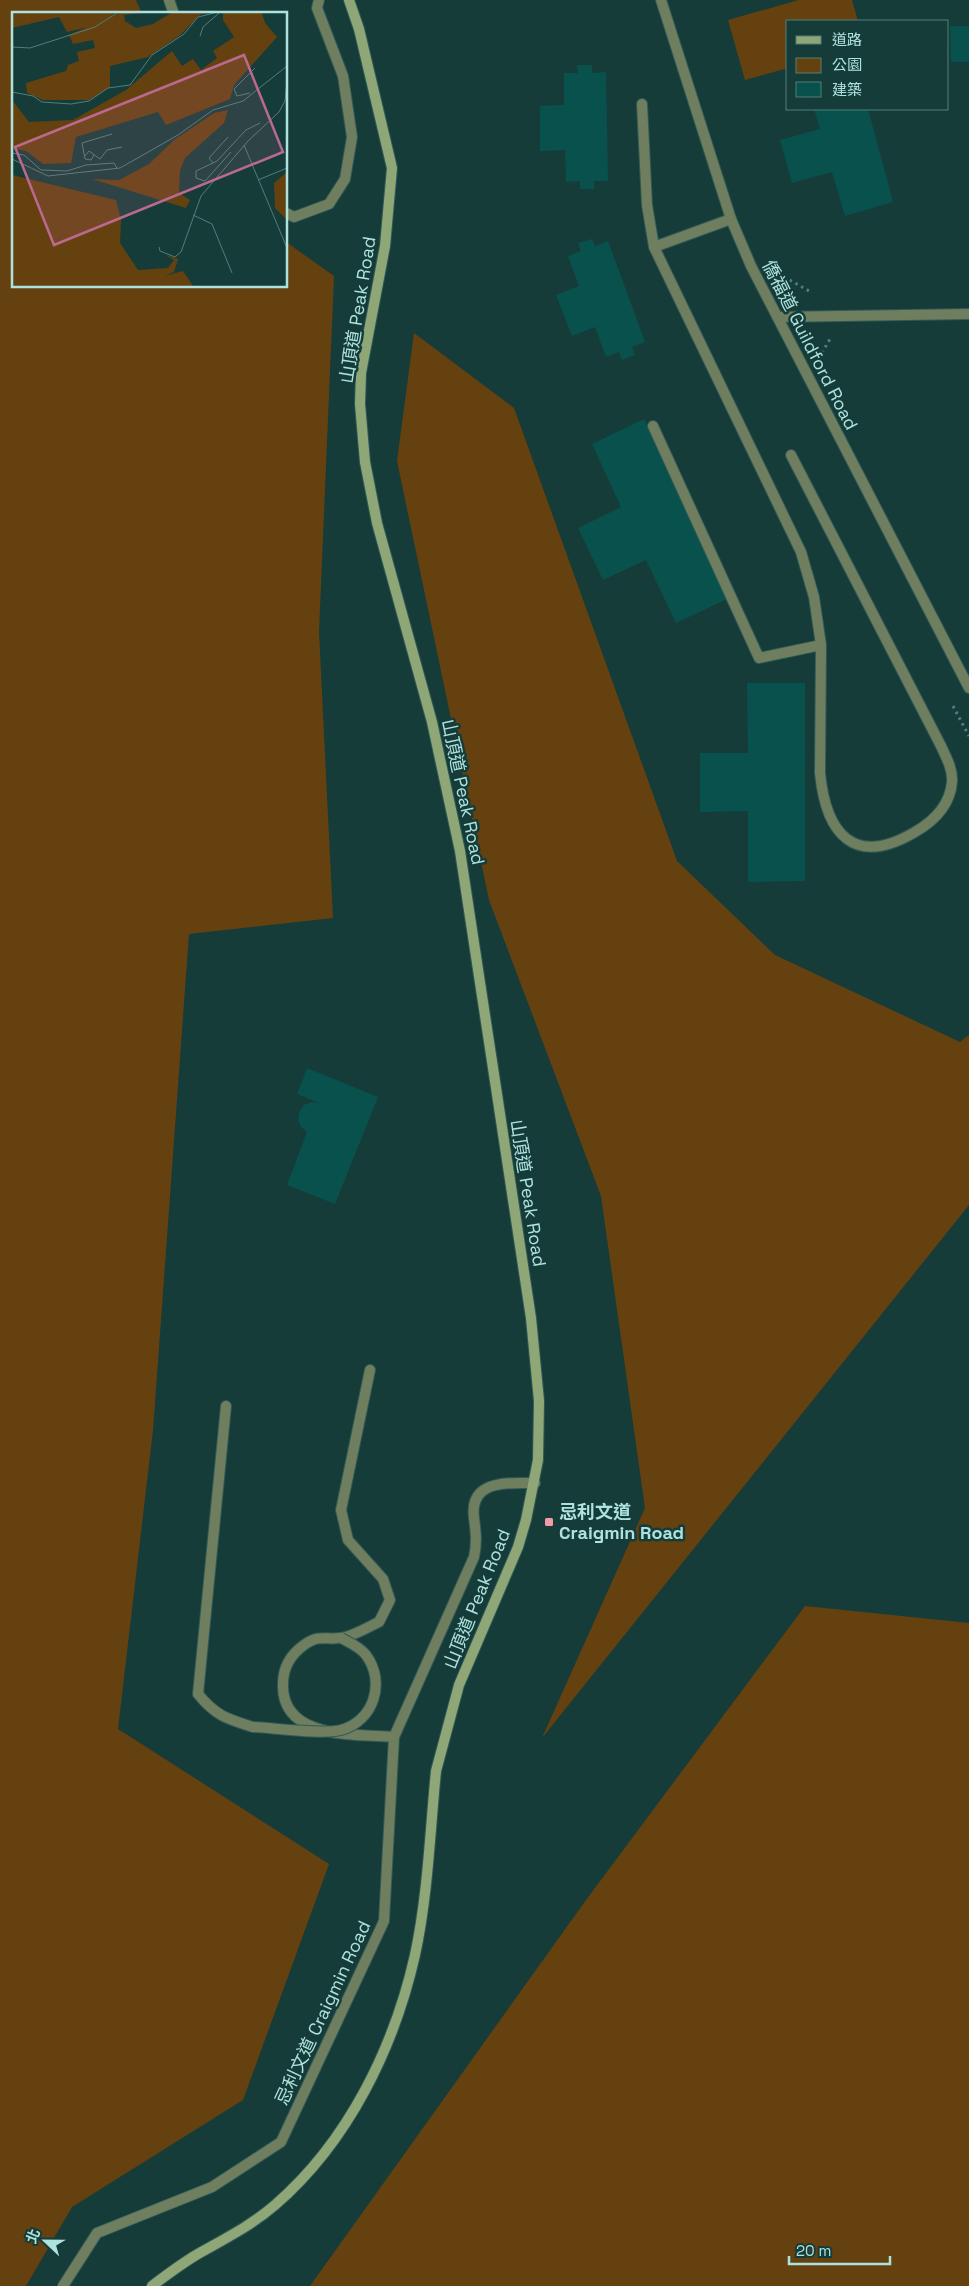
<svg xmlns="http://www.w3.org/2000/svg" width="969" height="2286" font-family="'Space Grotesk','Noto Sans TC',sans-serif">
<style>
.green{fill:#664110}
.building{fill:#09514d}
.lines{fill:none;stroke-linecap:round;stroke-linejoin:round}
.lane-casing{stroke:#315a57;stroke-width:12}
.street-casing{stroke:#315a57;stroke-width:12}
.secondary-casing{stroke:#315a57;stroke-width:12}
.path{stroke:#527e7b;stroke-width:3;stroke-dasharray:2.5 4;stroke-linecap:butt}
.lane{stroke:#6f7e5f;stroke-width:10}
.street{stroke:#6f7e5f;stroke-width:10}
.secondary{stroke:#8fa776;stroke-width:10}
.lane-bridge-casing{stroke:#315a57;stroke-width:12;stroke-linecap:butt}
.lane-bridge{stroke:#6f7e5f;stroke-width:10}
.poi-dot{fill:#f39aa9;stroke:#153c39;stroke-width:2}
.labels{text-anchor:middle;stroke-width:5;stroke-linejoin:round;paint-order:stroke}
.street-label{font-size:18px;fill:#aee2de;stroke:#153c39}
.poi-label{font-size:18px;font-weight:bold;fill:#aee2de;stroke:#153c39;text-anchor:start}
.inset-road{fill:none;stroke:#527e7b;stroke-width:1}
.view{fill:#ba698f;fill-opacity:0.15;stroke:#ba698f;stroke-width:2.5}
.inset-edge{fill:none;stroke:#aee2de;stroke-width:2.5}
</style>
<rect width="100%" height="100%" fill="#153c39"/>
<path class="green" d="M0 0H136L142 14H14V286H286V242L334 276 319 632 333 918 189 934 153 1430 118 1729 329 1864 243 2100 72 2207 26 2286H0Z
M799 0H852L858 21H788V68L745 80 728 20Z
M414 333 514 408 677 861 775 955 960 1042 969 1035V1205L542 1738 645 1508 601 1196 489 900 397 461Z
M805 1606 969 1623V2286H310L586 1900Z"/>
<path class="building" d="M950 26H969V62H951Z
M577 65H592V73L606 72 608 181H594V189H580V181L566 182 565 150 540 151V106L564 105V73H578Z
M814 109H868L893 202 845 216 832 172 792 183 780 140 820 129Z
M592 239 595 246 608 241 645 342 632 347 635 355 622 360 619 352 606 357 595 327 572 336 556 295 579 286 568 256 581 251 578 243Z
M644 419 727 599 676 623 646 560 603 580 578 528 621 507 592 444Z
M747 683H805V881L748 882V811L700 812V753H748Z
M307 1068 378 1097 335 1204 287 1185 307 1132 301 1127 298 1120 299 1112 304 1105 311 1102 319 1103 297 1094Z"/>
<g class="lines">
<g class="lane-casing">
<path id="lane" d="M169 0 174 14
M642 104 647 205 654 247 801 552 814 597 821 645 820 773C826 834 854 868 915 832 934 821 950 806 952 782 953 769 946 757 941 746L791 455
M286 213 294 217 329 204 345 179 352 137 343 76 317 8 319 0
M654 247 731 219
M653 426 759 658 821 645
M226 1406 198 1694C216 1716 227 1719 253 1727
M63 2286 97 2233 212 2187 281 2142 384 1921 394 1737C357 1734 281 1740 283 1684 283 1669 290 1655 304 1645 320 1634 324 1640 340 1638 352 1637 368 1627 379 1622L390 1600 383 1579 348 1540 341 1510 370 1370"/>
</g>
<g class="street-casing">
<path id="street" d="M661 0 731 219 751 266 969 688
M777 317 969 314
M394 1737 474 1557C477 1543 476 1533 474 1518 469 1479 509 1483 535 1483"/>
</g>
<g class="secondary-casing">
<path id="secondary" d="M152 2286C169 2273 186 2260 205 2250 230 2236 253 2224 275 2205 348 2142 394 2048 415 1955 428 1895 430 1831 436 1771L459 1685 518 1547 526 1520 538 1460 539 1401 531 1318 460 851 432 722 377 523 365 462 360 404 361 373 385 246 392 168 359 29 349 0"/>
</g>
<path class="path" d="M784 277 811 292
M822 353 830 339
M953 706 969 736"/>
<use href="#lane" class="lane"/>
<use href="#street" class="street"/>
<use href="#secondary" class="secondary"/>
<g class="lane-bridge-casing">
<path id="lane-bridge" d="M253 1727C274 1728 323 1735 341 1730 374 1721 386 1682 366 1655 360 1647 350 1643 341 1638"/>
</g>
<use href="#lane-bridge" class="lane-bridge"/>
</g>
<rect class="poi-dot" x="544" y="1517" width="10" height="10" rx="2.5"/>
<g class="labels">
<g class="street-label">
<text transform="translate(358 310) rotate(-81)" y="6">山頂道 Peak Road</text>
<text transform="translate(810 345) rotate(63)" y="6">僑福道 Guildford Road</text>
<text transform="translate(463 792) rotate(78)" y="6">山頂道 Peak Road</text>
<text transform="translate(528 1193) rotate(81)" y="6">山頂道 Peak Road</text>
<text transform="translate(477 1599) rotate(-68)" y="6">山頂道 Peak Road</text>
<text transform="translate(323 2013) rotate(-65)" y="6">忌利文道 Craigmin Road</text>
</g>
<g class="poi-label">
<text x="559" y="1518">忌利文道<tspan x="559" dy="21">Craigmin Road</tspan></text>
</g>
</g>
<g transform="translate(12 12)">
<rect width="275" height="275" fill="#153c39"/>
<path d="M0 1H103L88 12 55 20 47 5 0 16ZM107 1H129L112 3 113 9 124 16 141 12 159 1H197L189 2 167 24 136 45 98 54V75L77 88H31L15 81 14 71 54 59 56 53 67 49 65 40 83 36 81 28 61 32 57 23ZM211 1H250L253 11 265 25 222 73 218 87 154 113 146 100 64 125 59 151 31 152 14 139 0 137V88L17 110 61 108 114 78 160 39 170 54 181 47 189 58 205 46 201 39 222 25 211 8ZM216 98 212 111 173 146 168 159 167 181 178 188 174 196 80 167 107 168 137 152 162 128 202 101ZM275 160V208L263 196 262 171ZM0 163 104 188 109 208 108 231 126 258 156 256 162 248 154 243 166 247 162 260 152 264 171 259 181 274H0Z" fill="#664110"/>
<path class="inset-road" d="M188 24 191 15 207 1M0 35 18 36 83 15 105 1M0 80 21 84 30 90 59 92 77 89 96 76 118 73 140 43 172 22 186 5 202 1M238 81 225 84 222 77 243 56M232 133 275 236M219 140 193 169 184 166V159L205 149 234 118 248 111M0 141 12 143 29 158 55 159 74 153 102 151 105 156M82 143 79 148 73 147 70 131 100 122M72 145 77 139 88 147 95 138 110 135M0 147 36 164 108 156 166 123 201 98 231 89 275 54M201 151 197 146 216 125M246 168 275 156M181 203 200 212 220 261M147 235 148 239 163 245 169 240M169 240 189 184 236 129 267 100 273 89 275 68"/>
<path class="view" d="M232 43 271 140 42 233 3 135Z"/>
<rect width="275" height="275" class="inset-edge"/>
</g>
<rect x="786" y="20" width="162" height="90" fill="#153c39" stroke="#527e7b"/>
<rect x="796" y="36" width="25" height="8" fill="#8fa776" stroke="#527e7b"/>
<text x="832" y="45" font-size="15" fill="#aee2de">道路</text>
<rect x="796" y="58" width="25" height="15" fill="#664110" stroke="#527e7b"/>
<text x="832" y="70" font-size="15" fill="#aee2de">公園</text>
<rect x="796" y="82" width="25" height="15" fill="#09514d" stroke="#527e7b"/>
<text x="832" y="95" font-size="15" fill="#aee2de">建築</text>
<g transform="translate(45 2241) rotate(292)" stroke="#153c39" stroke-width="4" paint-order="stroke">
<path d="M0-4L9 19L0 12L-9 19Z" fill="#aee2de"/>
<text y="-8" font-size="14" font-weight="bold" text-anchor="middle" fill="#aee2de">北</text>
</g>
<path d="M789 2256v8h101v-8" fill="none" stroke="#aee2de" stroke-width="2.5"/>
<text x="796" y="2256" font-size="15" fill="#aee2de" stroke="#153c39" stroke-width="4" paint-order="stroke">20 m</text>
</svg>
